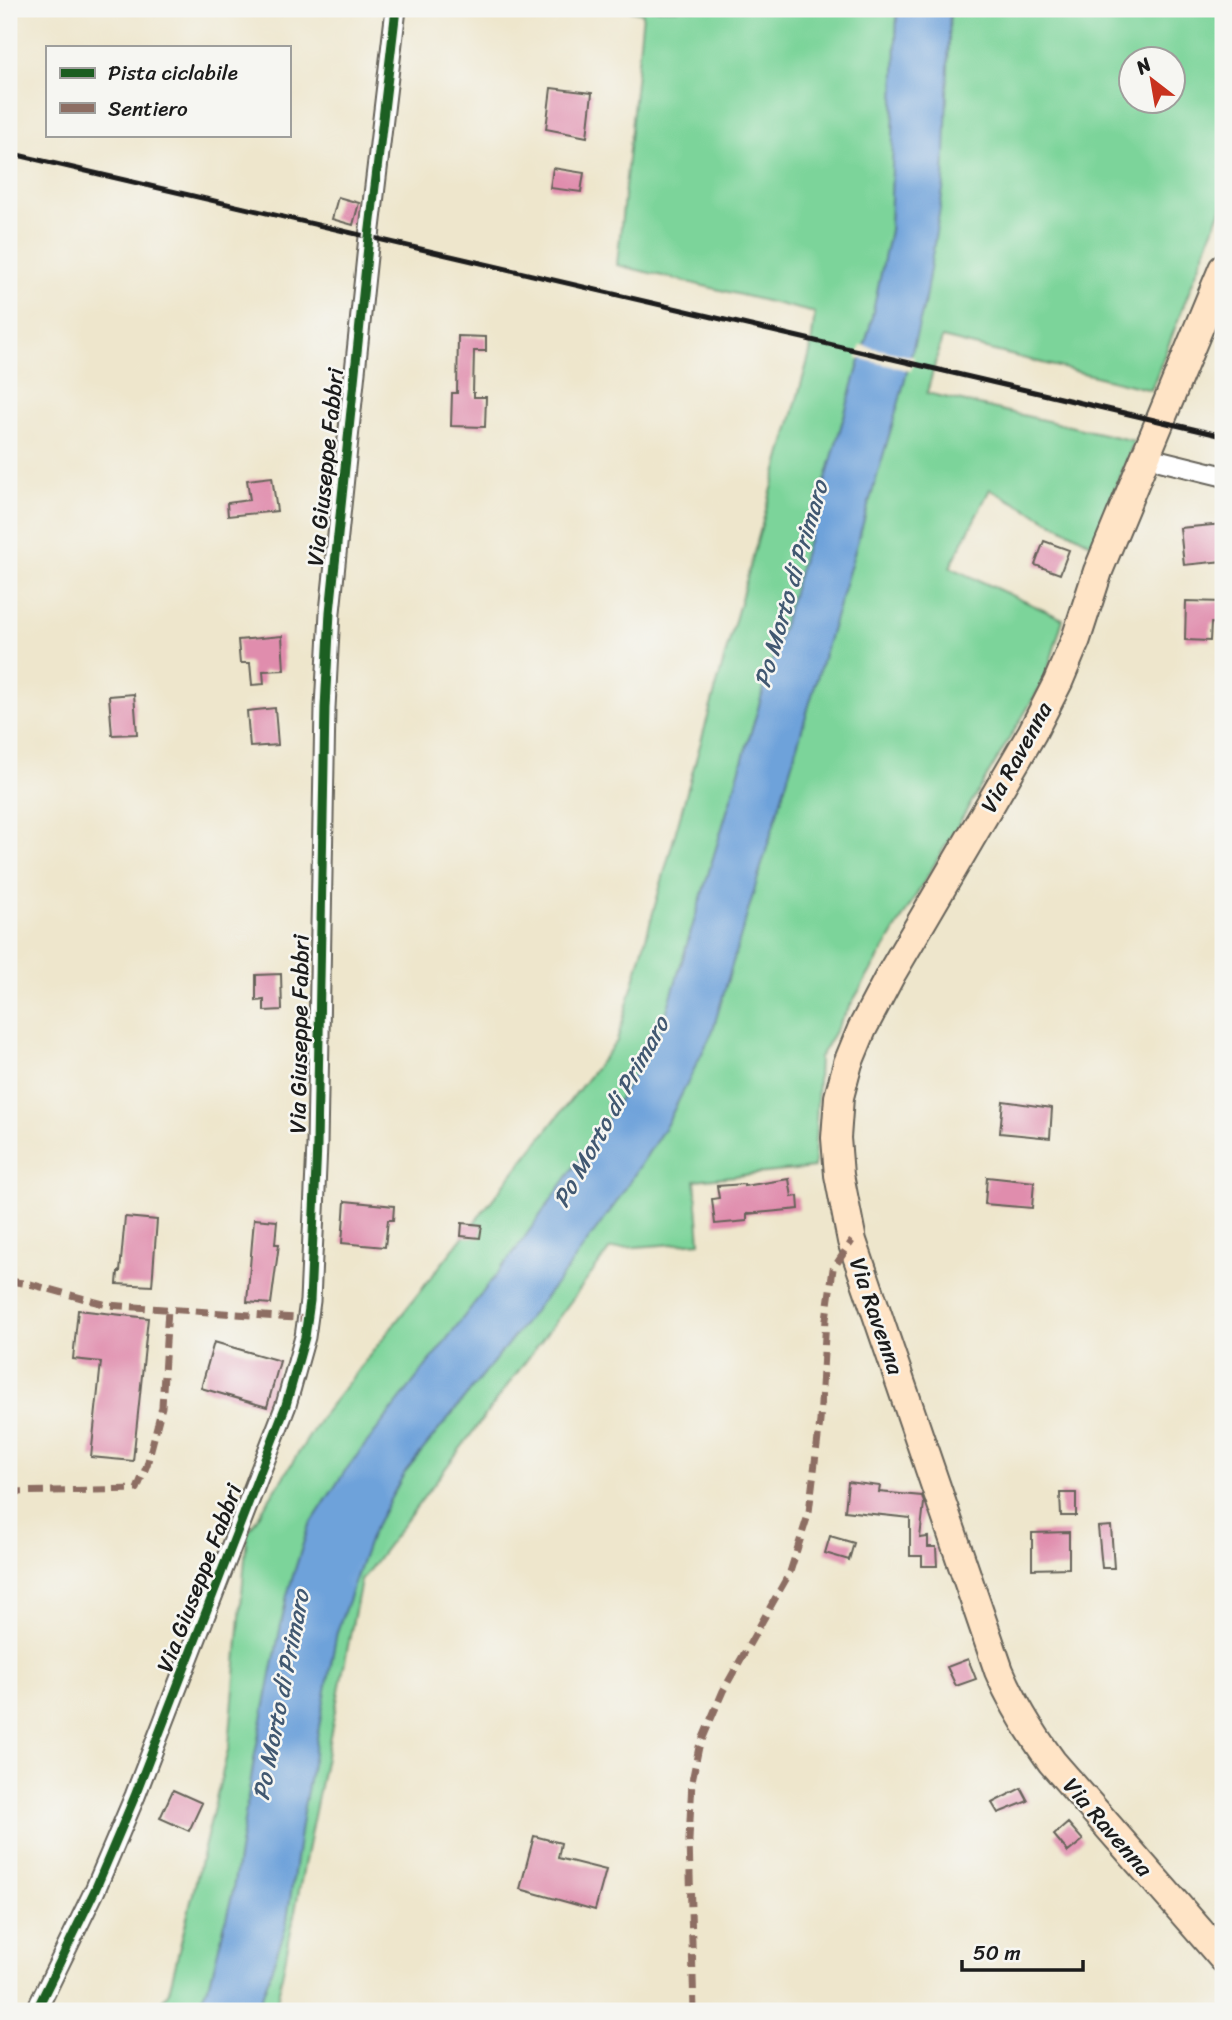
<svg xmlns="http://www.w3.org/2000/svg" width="1232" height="2020" font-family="Sriracha,sans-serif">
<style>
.green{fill:#7bd49a;stroke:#4c785b;stroke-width:2;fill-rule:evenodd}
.water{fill:#6ea2da;stroke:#455f7b;stroke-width:2}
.pier{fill:#eee6cc}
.building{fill:#e08dad}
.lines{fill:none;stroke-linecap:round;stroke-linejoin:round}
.minor-casing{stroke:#66635a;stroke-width:23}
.secondary-casing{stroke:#66635a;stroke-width:32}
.minor{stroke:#fff;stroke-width:19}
.secondary{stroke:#ffe4c6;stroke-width:28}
.rail{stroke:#1c1c1c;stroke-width:5}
.quiet{stroke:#8d6e63;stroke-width:7;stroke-dasharray:14 7;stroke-linecap:butt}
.cycleway-casing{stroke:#f6f6f2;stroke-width:13}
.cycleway{stroke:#1b5e20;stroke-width:9}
.labels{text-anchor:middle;stroke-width:5;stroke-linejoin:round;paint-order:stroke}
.street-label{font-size:23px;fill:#1c1c1c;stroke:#f6f6f2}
.water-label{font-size:24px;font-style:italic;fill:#415871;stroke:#f6f6f2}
</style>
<rect width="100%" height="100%" fill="#f6f6f2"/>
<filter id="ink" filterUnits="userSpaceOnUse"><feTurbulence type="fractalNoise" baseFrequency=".0143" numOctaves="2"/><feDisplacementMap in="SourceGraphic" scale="14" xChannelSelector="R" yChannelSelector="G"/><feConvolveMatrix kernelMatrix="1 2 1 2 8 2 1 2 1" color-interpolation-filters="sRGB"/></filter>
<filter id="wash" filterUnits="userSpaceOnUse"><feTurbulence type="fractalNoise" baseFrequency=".00686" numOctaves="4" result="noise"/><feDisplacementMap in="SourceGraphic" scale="28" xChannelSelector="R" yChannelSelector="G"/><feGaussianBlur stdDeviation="1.57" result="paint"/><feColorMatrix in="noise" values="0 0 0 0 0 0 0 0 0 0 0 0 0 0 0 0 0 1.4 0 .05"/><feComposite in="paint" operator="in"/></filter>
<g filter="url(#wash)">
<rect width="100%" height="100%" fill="#eee6cc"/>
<path class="green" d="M625 9H1223V204L1151 390 942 338 927 393 1134 441 1094 545 990 489 950 567 1063 619 1045 679 819 1058 814 1168 695 1180 700 1242 610 1249 361 1581 276 2006 273 2011H155L169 1991 229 1746 247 1534 322 1416 617 1041 810 353 815 313 617 265 643 13ZM1130 60H1172V102H1130Z"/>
<path class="water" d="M897 9H950L944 184 924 305 899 402 712 1033 667 1124 616 1203 560 1279 405 1472 371 1535 337 1632 303 1812 286 1927 257 2011H195L210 1982 232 1895 255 1754 287 1595 308 1528 345 1471 520 1244 607 1120 663 1024 794 589 870 326 890 230Z"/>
<path class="pier" d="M861 345 914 357 911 371 857 358Z"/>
<g id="blocks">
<path class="building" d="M551 88 592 93 587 137 546 129Z
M553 168 584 173 581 192 550 188Z
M338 197 359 203 353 225 332 219Z
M458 336 486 337V351H474L473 393H474V397H486L485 427 451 426 452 393H457Z
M272 477 277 511 228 516 227 503 250 500 247 480Z
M1223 524V561L1184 565 1180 528Z
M1044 541 1069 550 1060 574 1035 565Z
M1186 601 1223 602V624L1211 623 1210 641 1185 640Z
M282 636 284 670 263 671 264 684 252 685 250 663H240L238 640Z
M134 694 137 734 112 735 109 696Z
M275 708 278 745 250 747 247 711Z
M281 974 282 1010 264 1011V1000L256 1001V975Z
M1003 1101 1052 1108 1050 1138 1000 1133Z
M987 1177 1034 1182 1032 1208 985 1204Z
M789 1179 792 1197 798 1196 799 1209 747 1214V1221L715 1224 712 1199 719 1198 717 1186 744 1184V1186Z
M345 1201 394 1206 393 1220H388L385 1247 342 1243Z
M125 1217 157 1220 152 1286 117 1284 118 1272H120Z
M254 1219 277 1221 275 1244H279L271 1304 247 1302Z
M462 1223 482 1225 480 1238 461 1236Z
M78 1310 148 1318 133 1461 91 1457 101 1362 73 1359Z
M214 1342 280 1361 267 1407 201 1388Z
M848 1482 880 1486 879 1492 922 1496 924 1503 920 1538 928 1537V1547H936L937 1566H922V1556H910V1518L845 1511Z
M1060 1493H1076V1516H1061Z
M1111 1526 1114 1568H1102L1098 1527Z
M1069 1532V1568L1032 1569V1533Z
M830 1536 854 1543 849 1560 825 1553Z
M968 1659 976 1679 956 1686 947 1667Z
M1021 1788 1028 1801 998 1813 992 1803Z
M173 1790 202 1803 189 1831 160 1818Z
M1068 1823 1083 1840 1068 1852 1054 1835Z
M534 1836 561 1843 558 1858 606 1870 595 1910 520 1889Z"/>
</g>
</g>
<g filter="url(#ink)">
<use href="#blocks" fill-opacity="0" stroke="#66635a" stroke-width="2"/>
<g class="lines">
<g class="minor-casing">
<path id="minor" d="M1162 461 1223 476
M36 2011 95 1890 135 1796 286 1405 305 1337 310 1301 317 1145 325 708 330 612 369 237 396 9"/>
</g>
<g class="secondary-casing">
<path id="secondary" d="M1223 269 1098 571 1076 639 1058 682 1032 733 891 974 862 1029 848 1063 839 1097 836 1138 839 1175 852 1241 999 1671C1013 1704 1031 1733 1052 1762L1223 1958"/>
</g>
<use href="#minor" class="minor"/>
<use href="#secondary" class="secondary"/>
<path class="rail" d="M9 153 1223 436"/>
<path class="quiet" d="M9 1281 30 1284 107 1305 309 1319
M9 1492 137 1489 147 1465 162 1407 168 1309
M694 2011 689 1840 692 1781 699 1747 723 1691 790 1572 809 1512 820 1421 826 1319 833 1269 852 1241"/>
<g class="cycleway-casing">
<path id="cycleway" d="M36 2011 95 1890 135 1796 286 1405 305 1337 310 1301 317 1145 325 708 330 612 369 237 396 9"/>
</g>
<use href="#cycleway" class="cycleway"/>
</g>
</g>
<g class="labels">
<g class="street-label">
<text transform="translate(325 467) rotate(-84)" y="8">Via Giuseppe Fabbri</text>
<text transform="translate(1016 757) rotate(-61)" y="8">Via Ravenna</text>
<text transform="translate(299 1034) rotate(-89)" y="8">Via Giuseppe Fabbri</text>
<text transform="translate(877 1316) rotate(71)" y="8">Via Ravenna</text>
<text transform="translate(199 1578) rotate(-69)" y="8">Via Giuseppe Fabbri</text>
<text transform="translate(1108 1827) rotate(49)" y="8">Via Ravenna</text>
</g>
<g class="water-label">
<text transform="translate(791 584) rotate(-74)" y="8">Po Morto di Primaro</text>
<text transform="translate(611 1112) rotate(-61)" y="8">Po Morto di Primaro</text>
<text transform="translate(281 1695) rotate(-79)" y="8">Po Morto di Primaro</text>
</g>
</g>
<rect width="1232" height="2020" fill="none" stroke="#f6f6f2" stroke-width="35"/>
<rect x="46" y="46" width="245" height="91" fill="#f6f6f2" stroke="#9f9f9c" stroke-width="2"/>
<rect x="60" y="68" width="35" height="10" fill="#1b5e20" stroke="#9f9f9c" stroke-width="2"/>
<text x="108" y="80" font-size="21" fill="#1c1c1c">Pista ciclabile</text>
<rect x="60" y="103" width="35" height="10" fill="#8d6e63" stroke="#9f9f9c" stroke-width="2"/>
<text x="108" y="116" font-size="21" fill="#1c1c1c">Sentiero</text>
<g transform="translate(1152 80) rotate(329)"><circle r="33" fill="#f6f6f2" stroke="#9f9f9c" stroke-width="2"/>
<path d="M0-5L12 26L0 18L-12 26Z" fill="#c8321e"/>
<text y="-10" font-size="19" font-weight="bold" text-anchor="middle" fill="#1c1c1c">N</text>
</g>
<path d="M962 1960v10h121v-10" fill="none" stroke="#1c1c1c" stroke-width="3.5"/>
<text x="973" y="1960" font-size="21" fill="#1c1c1c" stroke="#f6f6f2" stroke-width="5" paint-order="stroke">50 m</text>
</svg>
